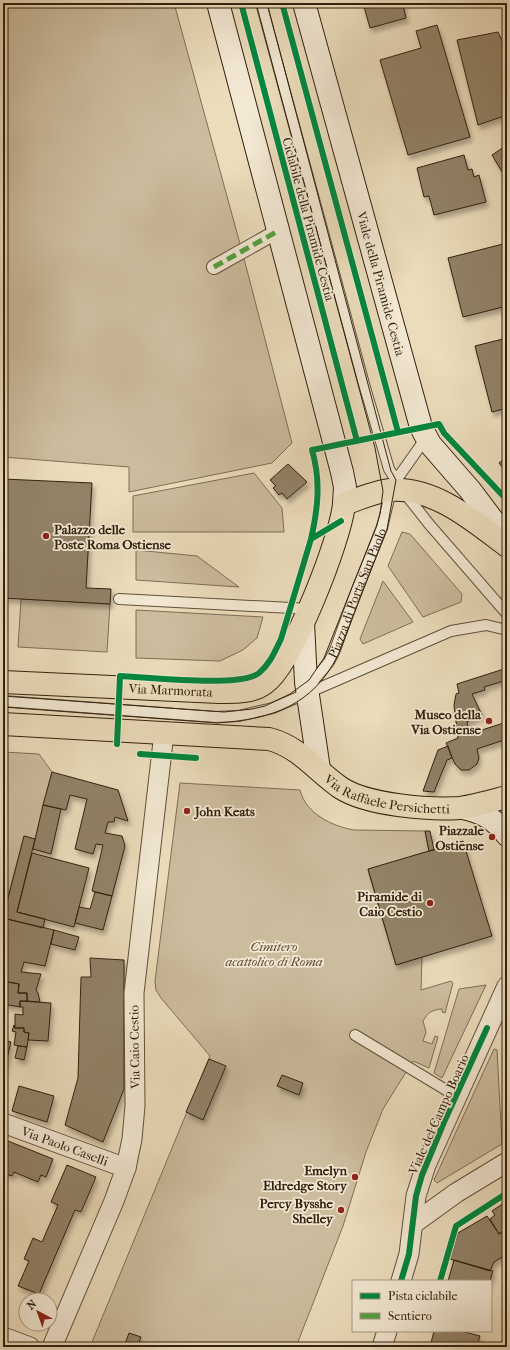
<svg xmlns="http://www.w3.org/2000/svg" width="510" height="1350" font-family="'IM FELL French Canon',serif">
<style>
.green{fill:#ccbc9e;stroke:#7f6e56}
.building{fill:#928268;stroke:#32210f;filter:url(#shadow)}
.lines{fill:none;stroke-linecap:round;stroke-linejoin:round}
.service-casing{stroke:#60503a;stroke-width:12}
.pedestrian-casing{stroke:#60503a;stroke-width:16}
.minor-casing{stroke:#60503a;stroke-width:21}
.secondary-casing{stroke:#32210f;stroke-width:24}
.primary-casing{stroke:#32210f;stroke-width:24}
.service{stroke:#f2e8d3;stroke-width:10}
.pedestrian{stroke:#f2e8d3;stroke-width:14}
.minor{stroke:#f2e8d3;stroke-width:19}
.secondary{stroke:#f2e8d3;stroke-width:22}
.primary{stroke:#ebdcbb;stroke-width:22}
.tram{stroke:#32210f;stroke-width:1}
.quiet{stroke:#52a23f;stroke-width:5;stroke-dasharray:10 5;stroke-linecap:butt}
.cycleway-casing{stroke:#f2e8d3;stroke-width:8}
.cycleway{stroke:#00873e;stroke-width:6}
.poi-dot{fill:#8f2418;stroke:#f2e8d3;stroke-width:1.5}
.labels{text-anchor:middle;stroke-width:3.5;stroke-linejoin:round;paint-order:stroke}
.street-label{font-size:13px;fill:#32210f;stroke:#f2e8d3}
.poi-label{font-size:13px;font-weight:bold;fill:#32210f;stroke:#f2e8d3;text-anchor:end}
.park-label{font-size:13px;font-style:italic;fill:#584833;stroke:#f2e8d3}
</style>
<defs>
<filter id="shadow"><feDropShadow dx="2.5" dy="4.5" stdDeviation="2" flood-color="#0004"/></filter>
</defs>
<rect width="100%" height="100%" fill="#ebdcbb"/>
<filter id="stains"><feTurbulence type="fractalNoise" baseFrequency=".005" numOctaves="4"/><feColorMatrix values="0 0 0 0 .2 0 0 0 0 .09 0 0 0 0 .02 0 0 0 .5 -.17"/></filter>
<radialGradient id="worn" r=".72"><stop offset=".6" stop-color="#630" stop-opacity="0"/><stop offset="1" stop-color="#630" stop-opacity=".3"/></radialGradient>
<path class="green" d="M3 3H174L242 251 292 443 272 463 129 492V467L3 457Z
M254 473 282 508 284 532H133V496Z
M402 532 410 534 462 594 461 602 423 617 388 566Z
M136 550 197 556 239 587 136 580Z
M383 581 413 622 363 644 360 639Z
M21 599 110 604 107 652 18 647Z
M136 610 263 617 257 638 243 650 220 661 136 658Z
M3 752 39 754 52 772 35 839 24 836 3 915Z
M180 783 300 790C306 814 332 826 354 830L425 831 429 851 368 870 396 965 422 957 421 990 451 981 453 983 445 1013 442 1012V1009C432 1010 428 1012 423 1021L426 1032 423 1041 432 1044 435 1036 438 1037 429 1068 413 1061 383 1109 366 1152 343 1226 296 1347H90L210 1056 161 998 156 990 155 981Z
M486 985 442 1078 434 1073 459 989Z
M494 1049 497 1050 502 1144 437 1183 434 1180Z"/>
<path class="building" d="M363 3H409L403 5 406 18 370 28Z
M437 25 470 137 408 155 380 60 421 48 416 31Z
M498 32 507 52V115L478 125 457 40Z
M507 145V180L492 155Z
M464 155 468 170 472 169 474 177 479 175 486 202 434 215 429 196 424 197 417 168Z
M507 243V306L463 317 448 258Z
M507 338V408L492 412 475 346Z
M507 457V473L499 463Z
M288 464 307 482 287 499 282 493 279 495 273 488 276 486 270 480Z
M3 479 92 483 86 588 111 589 110 604 3 598Z
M507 668V680L484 687 485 690 472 694 482 715 467 722 469 734 507 722V739L477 749 479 758 477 764 469 770H461L455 764 446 743 458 738 454 705 456 694 459 693 457 684Z
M448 746 452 758 447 760 434 792 423 791 438 750Z
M52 772 118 790 128 821 115 817 114 822H108L105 833 122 836 125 846 112 896 92 891 103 845 96 844 93 854 75 849 87 799 70 795 66 810 43 805Z
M43 805 61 809 51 854 33 849Z
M425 831H430L434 850 429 851Z
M24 836 35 839 17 912 45 919 43 928 3 918Z
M463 841 492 936 396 965 368 869Z
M32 853 89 868 74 927 17 912Z
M95 892 112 896 103 930 75 923 79 907 90 909Z
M3 918 54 930 45 966 24 962 21 972 41 974 36 990 38 993 40 1002 27 1001V993H18L19 984 3 981Z
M54 930 79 937 75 950 51 944Z
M90 958 124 960V1089L103 1142 65 1125 78 1078 81 977H91Z
M3 981 19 984 18 993H27V1001H20V1007L3 1004Z
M20 1001 51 1003 48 1041 28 1040 29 1033 24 1032V1028H15V1014L23 1015V1007H20Z
M14 1025 15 1028H24V1032L29 1033 27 1047 14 1045 16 1032 12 1031Z
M3 1040 11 1042 3 1075Z
M18 1046 27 1047 24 1060 15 1058Z
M209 1059 226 1066 203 1120 186 1112Z
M282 1075 303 1083 299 1095 277 1086Z
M19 1086 54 1096 47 1122 12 1111Z
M3 1139 53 1159 46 1177 41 1175 38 1182 14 1172 12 1176 3 1173Z
M67 1165 96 1177 81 1212 75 1210 39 1294 18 1286 29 1261 24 1259 33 1238 42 1242 58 1205 51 1202Z
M507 1201V1231L506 1229 499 1234 490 1219 495 1215 492 1211Z
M487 1216 499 1234 506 1229 507 1231V1254L494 1262 490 1271 450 1259 458 1233Z
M454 1260 493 1271 490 1281H448Z
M434 1331H461L480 1336 477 1347H430Z
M129 1333 141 1337 137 1347H124Z"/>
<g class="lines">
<g class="service-casing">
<g id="service">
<path d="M261 3 364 384 389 469 403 491 429 524 507 614"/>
<path d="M119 599 310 609"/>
<path id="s1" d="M308 687 329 662 335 650 356 592 382 528 392 486 426 438"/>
<path d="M3 701 215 717 239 716 273 708 451 631 486 625 507 630"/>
<path d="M355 1035 456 1096"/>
</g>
</g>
<g class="pedestrian-casing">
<path id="pedestrian" d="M214 267 278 231"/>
</g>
<g class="minor-casing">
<g id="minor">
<path id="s2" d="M3 1123 126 1168"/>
<path d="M413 1224 456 1193 507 1162"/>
<path d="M401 1281 409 1254 416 1196 426 1165 507 986"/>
<path d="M3 1337 30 1347"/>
<path d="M52 1347 114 1201 126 1168 132 1139 135 1106 134 993 164 733"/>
<path d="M382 1347 387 1331"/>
</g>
</g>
<g class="secondary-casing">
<g id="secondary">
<path d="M218 3 342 472 345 487 344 504"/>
<path id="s3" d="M304 3 421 427 430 444 470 490 507 539"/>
<path d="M303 623 306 682 319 769"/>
<path d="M462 808C480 811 496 820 507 835"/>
</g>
</g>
<g class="primary-casing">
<g id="primary">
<path id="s4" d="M3 682 219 692C234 692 252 693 265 683 292 664 341 538 344 504 359 499 376 491 391 490 435 487 475 522 507 546"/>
<path id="s5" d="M3 724 269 739C300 747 316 771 341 788 367 805 429 810 460 808 475 806 492 801 507 797"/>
</g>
</g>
<use href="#service" class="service"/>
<use href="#pedestrian" class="pedestrian"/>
<use href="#minor" class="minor"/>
<use href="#secondary" class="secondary"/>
<use href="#primary" class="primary"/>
<path class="tram" d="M3 696 224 712 252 709 265 706 290 694 309 680 324 658 376 527 380 514 383 491 375 448 256 3
M3 707 218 723C271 719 313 706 338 655L387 529 396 480 391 471 267 3"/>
<path class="quiet" d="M214 267 278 231"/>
<g class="cycleway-casing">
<path id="cycleway" d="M241 3 357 441
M282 3 398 432
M311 539C318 508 321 481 312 450L439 424 444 433 507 500
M117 744 120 676C147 677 240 688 259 673 270 664 275 651 281 639L311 539 341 521
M140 754 196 758
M401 1281 409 1254 416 1196 422 1175 444 1122 487 1028
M440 1281 456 1226 507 1193"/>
</g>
<use href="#cycleway" class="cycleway"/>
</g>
<g class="poi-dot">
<circle cx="46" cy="536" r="4"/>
<circle cx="489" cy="721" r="4"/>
<circle cx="187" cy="811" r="4"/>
<circle cx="492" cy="837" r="4"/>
<circle cx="430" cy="903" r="4"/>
<circle cx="355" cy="1177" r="4"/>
<circle cx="341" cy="1210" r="4"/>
</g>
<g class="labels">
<g class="street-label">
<text transform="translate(309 219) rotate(75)" y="5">Ciclabile della Piramide Cestia</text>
<text dy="5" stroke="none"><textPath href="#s3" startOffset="291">Viale della Piramide Cestia</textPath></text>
<text dy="5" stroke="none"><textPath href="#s1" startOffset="107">Piazza di Porta San Paolo</textPath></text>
<text dy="5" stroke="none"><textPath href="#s4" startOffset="168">Via Marmorata</textPath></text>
<text dy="5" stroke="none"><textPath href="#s5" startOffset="401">Via Raffaele Persichetti</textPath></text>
<text transform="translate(134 1047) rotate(-91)" y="5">Via Caio Cestio</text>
<text transform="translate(438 1114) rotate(-66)" y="5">Viale del Campo Boario</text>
<text dy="5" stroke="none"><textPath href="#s2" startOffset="66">Via Paolo Caselli</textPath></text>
</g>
<g class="poi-label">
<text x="54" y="534" text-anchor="start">Palazzo delle<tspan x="54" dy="15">Poste Roma Ostiense</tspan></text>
<text x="481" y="719">Museo della<tspan x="481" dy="15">Via Ostiense</tspan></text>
<text x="195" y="816" text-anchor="start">John Keats</text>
<text x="484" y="835">Piazzale<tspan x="484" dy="15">Ostiense</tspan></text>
<text x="422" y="901">Piramide di<tspan x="422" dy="15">Caio Cestio</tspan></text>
<text x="347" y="1175">Emelyn<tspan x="347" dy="15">Eldredge Story</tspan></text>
<text x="333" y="1208">Percy Bysshe<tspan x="333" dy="15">Shelley</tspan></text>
</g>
<g class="park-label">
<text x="274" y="951">Cimitero<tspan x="274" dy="15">acattolico di Roma</tspan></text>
</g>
</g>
<rect width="510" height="1350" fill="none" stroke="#ebdcbb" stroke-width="16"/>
<rect x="4" y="4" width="502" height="1342" fill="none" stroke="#32210f" stroke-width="2"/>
<rect x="8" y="8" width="494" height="1334" fill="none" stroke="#32210f"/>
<rect x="352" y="1280" width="140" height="52" fill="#f2e8d3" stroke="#a59885"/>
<rect x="360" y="1293" width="20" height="6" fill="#00873e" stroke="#a59885"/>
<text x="388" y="1300" font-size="12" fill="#32210f">Pista ciclabile</text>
<rect x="360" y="1313" width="20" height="6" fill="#52a23f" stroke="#a59885"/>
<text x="388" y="1320" font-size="12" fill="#32210f">Sentiero</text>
<g transform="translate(38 1312) rotate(319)"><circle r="19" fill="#f2e8d3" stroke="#a59885"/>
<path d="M0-3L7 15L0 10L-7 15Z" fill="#8f2418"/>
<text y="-6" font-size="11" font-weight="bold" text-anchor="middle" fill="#32210f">N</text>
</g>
<rect width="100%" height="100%" filter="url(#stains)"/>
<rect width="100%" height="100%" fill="url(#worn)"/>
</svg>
